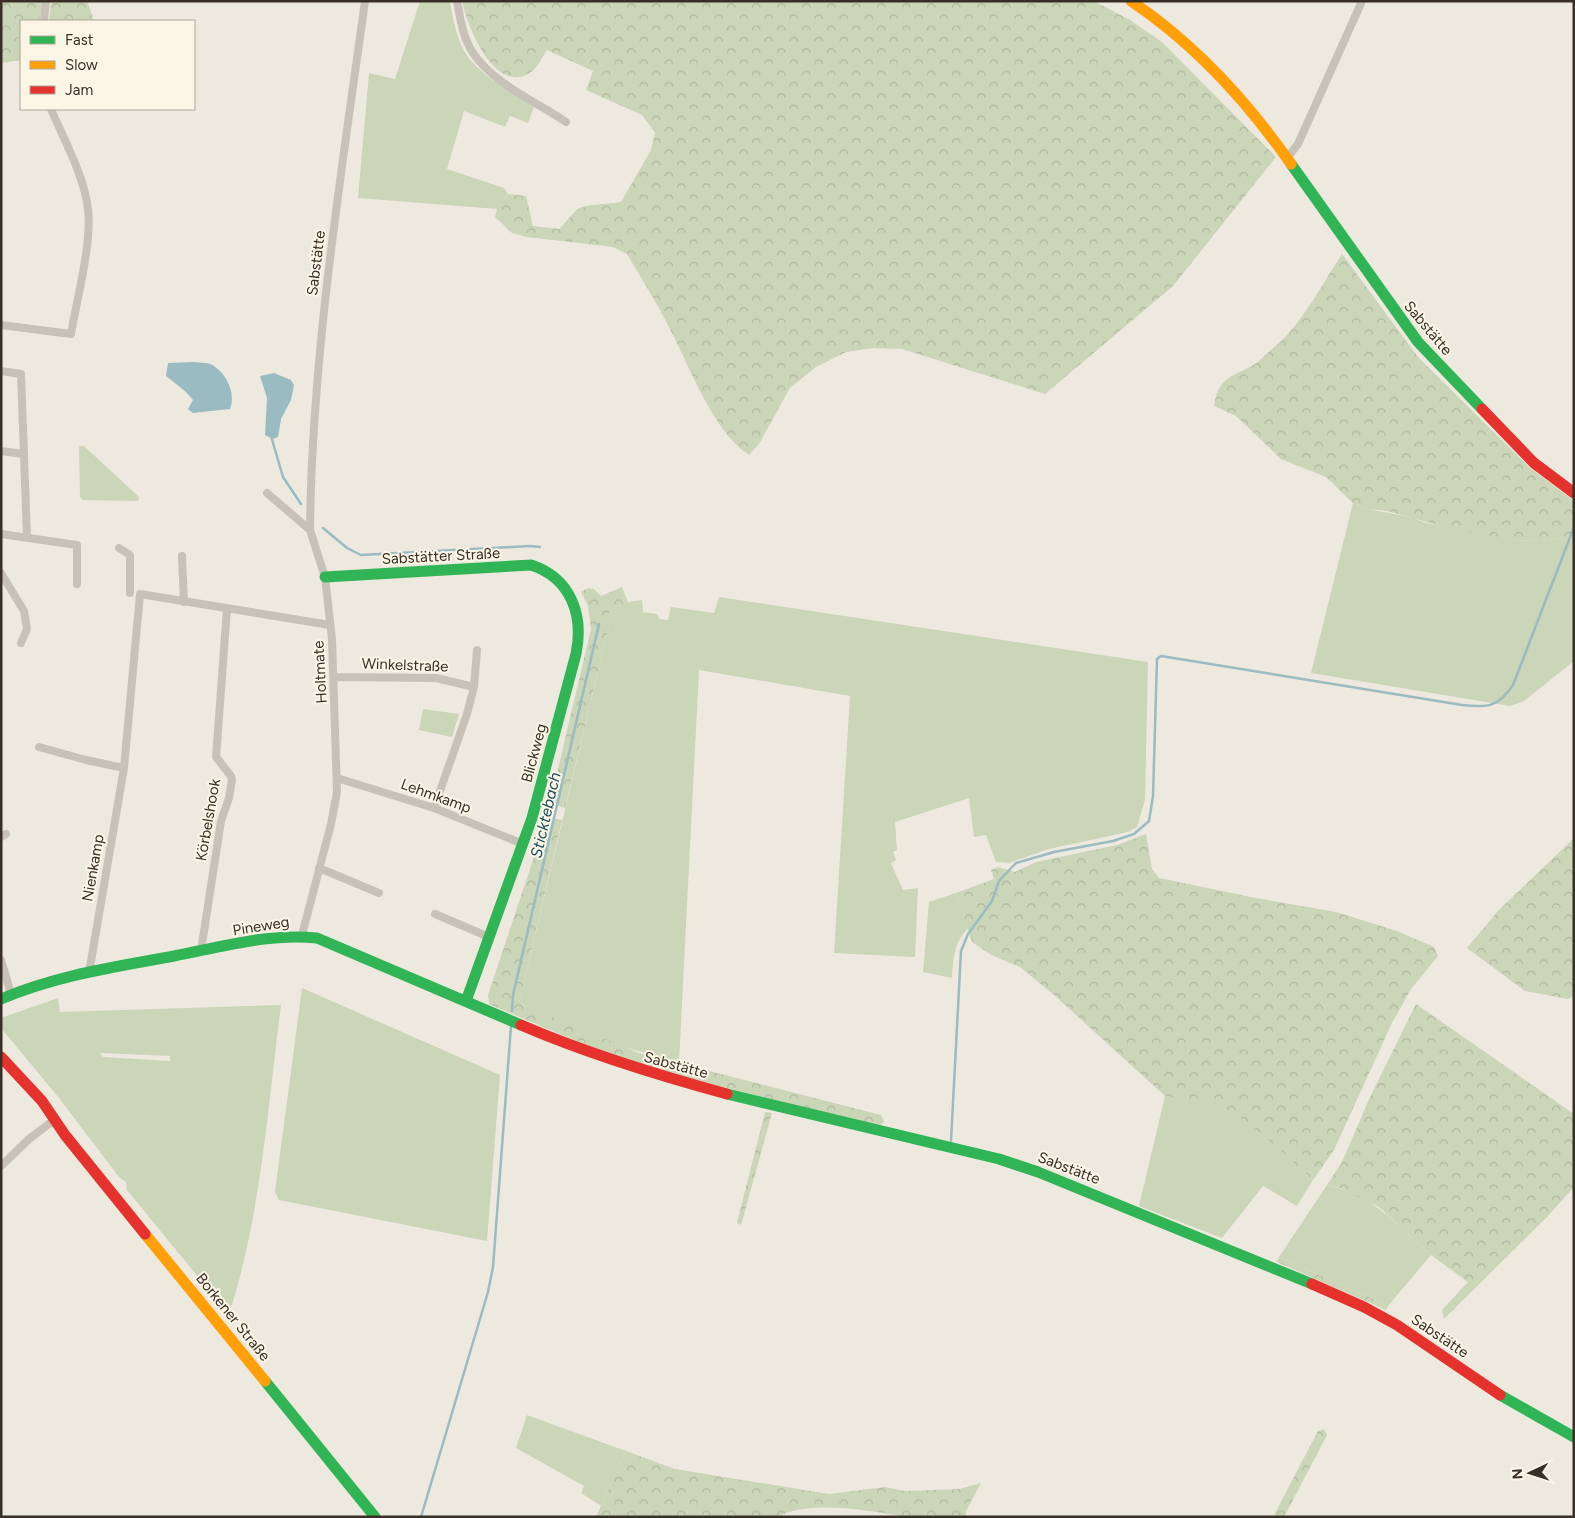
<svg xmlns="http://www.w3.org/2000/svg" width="1575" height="1518" font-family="Figtree,sans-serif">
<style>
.green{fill:#cbd5b8;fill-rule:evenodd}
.forest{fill:url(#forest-crowns)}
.water{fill:#99bbc1}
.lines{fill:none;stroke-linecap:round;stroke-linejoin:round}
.stream{stroke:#99bbc1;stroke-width:2.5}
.street{stroke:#c7c1b8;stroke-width:8}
.fast{stroke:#30b455;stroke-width:11}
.slow{stroke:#ff9f0a;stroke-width:11}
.jam{stroke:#e5322d;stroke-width:11}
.labels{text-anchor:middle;stroke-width:4;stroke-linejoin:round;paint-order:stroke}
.street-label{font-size:15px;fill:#382f26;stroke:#fbf5e6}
.water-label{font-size:16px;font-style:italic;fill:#174d5e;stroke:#fbf5e6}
</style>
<defs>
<pattern id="forest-crowns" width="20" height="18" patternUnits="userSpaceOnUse" patternTransform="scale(1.25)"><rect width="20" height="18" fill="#cbd5b8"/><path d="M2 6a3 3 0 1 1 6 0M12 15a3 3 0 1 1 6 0" fill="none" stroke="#afb79e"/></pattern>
</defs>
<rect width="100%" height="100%" fill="#eee9df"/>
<path class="green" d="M420 1H450C453 19 457 42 468 57 484 78 512 92 534 107L528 123 510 116 505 127 464 111 447 169 504 188 508 194 497 209 358 198 369 73 395 79Z
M79 446H84L139 497 138 501 82 500 80 497Z
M1353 503 1368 509 1410 517 1426 523 1515 540 1541 541 1572 536 1574 533V661L1524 701 1510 706 1311 673Z
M719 597 1148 662 1145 800 1137 827 1128 832 1049 849 1009 863 996 862 986 835 974 837 969 798 895 822 897 850 893 852 896 860 891 863 903 890 918 888 915 957 834 953 850 696 699 670 679 1062 613 1044 519 1003 609 625V610L628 602 642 600 643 612 657 614 659 619 668 620 671 607 714 613Z
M423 709 459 714 452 737 419 730Z
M956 893 968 929C954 941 953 961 952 978L923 972 929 902Z
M302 988 500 1075 487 1241 279 1200 275 1192Z
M58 998 60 1012 281 1005C268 1106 261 1214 230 1311H226L127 1190 126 1182 119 1177 59 1098 1 1028V1018ZM100 1053 170 1056V1061L103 1057Z
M1165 1096C1184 1098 1206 1100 1223 1107 1257 1123 1285 1155 1313 1180L1297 1206 1263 1186 1222 1238 1139 1206Z
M1327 1185C1375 1196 1396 1224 1431 1255L1388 1306 1279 1257Z
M527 1415 626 1451 601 1506 581 1493 584 1486 516 1448Z"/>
<path class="forest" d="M1 1H42L40 21H21V60L1 63Z
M51 1H87L94 21H49Z
M462 1H1094L1130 20 1162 42 1276 157 1173 286 1045 394 902 349 873 348 846 352 816 367 790 388 759 444 749 455C715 433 692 373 674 337 660 308 643 281 627 254L613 247 527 237 512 233 495 217 497 209 508 194 526 196 533 226 559 229C566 223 571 214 578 209 586 204 609 204 621 202L651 150 655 133 642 115 586 90 593 71 547 50C541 59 536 72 524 76 491 87 467 25 462 1Z
M1342 254 1418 357 1530 468 1574 501V533L1572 536 1541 541 1515 540 1456 530 1387 511 1368 509 1353 503 1326 477 1281 459 1236 416 1214 406C1219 371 1240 377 1260 360 1269 351 1280 343 1288 334 1309 310 1325 280 1342 254Z
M622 587 628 602 609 610V625L565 808 550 803 591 629 588 606 581 592 588 588 594 589 601 596Z
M545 816 562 820 519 1003 639 1053 881 1115 884 1122 880 1125 872 1124 687 1078 614 1057 489 1004 488 995 534 857Z
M1146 834 1152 869 1159 878 1256 898 1336 912 1397 931 1434 947 1438 956 1411 989 1392 1023 1334 1150 1313 1180 1262 1134 1234 1113 1220 1106 1165 1096 1054 995 1020 967 991 955 972 942 956 893 994 879 991 870 998 867 1015 872 1036 862 1117 845Z
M1574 838V996L1568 999 1525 991 1467 948 1498 911Z
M1416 1004 1574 1114V1187L1547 1217 1444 1319 1442 1310 1468 1282 1431 1255 1379 1207 1340 1188 1327 1185 1342 1162 1370 1097Z
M765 1112 772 1113 741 1225 737 1223Z
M1279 1257 1388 1306 1386 1310 1277 1262Z
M1324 1429 1327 1435 1284 1517H1273L1318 1431Z
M626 1451 675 1469 829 1494 885 1487 905 1491 959 1489 981 1483 966 1511V1517C945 1517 920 1518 900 1516 867 1510 808 1500 778 1517H596Z"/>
<path class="water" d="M194 362C200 363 209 362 214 366 227 375 236 393 230 409L193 413 188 409 193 400 185 391 166 376 168 363Z
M274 373 291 380 294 385 291 400 281 419 278 437 273 439 265 435 267 398 260 376Z"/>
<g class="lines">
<path class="stream" d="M271 436 283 477 301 504
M323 528 347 548 361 555 530 546 540 547
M512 1011 513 995 599 624
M951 1141 961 951 968 934 992 901 999 881 1016 863 1054 852 1113 841 1134 834 1149 821 1153 796 1157 659 1161 656 1462 705C1488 708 1498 707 1513 685L1574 527
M421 1517 488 1292 493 1267 511 1026"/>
<path class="street" d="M457 1C460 18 463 38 473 53 494 84 535 101 566 122
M44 21 46 1
M1287 158 1298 144 1362 1
M1 325 71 334C77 298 92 244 88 209 84 175 64 140 51 109
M1 371 21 374 27 537
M1 451 23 454
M267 493 310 530 325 577 332 639 337 792 331 824 302 935
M310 530C312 353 341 176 365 1
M1 534 77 545V584
M119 548 130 555V593
M182 556 184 602
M1 573 24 611 27 629 21 643
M334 677 436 678 474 687
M39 747 86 760 124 768 89 973
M124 768 140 594 330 625
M337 778 434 808 523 844
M434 808 467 714 474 687 477 650
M1 837 6 834
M319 868 379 893
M435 914 489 937
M201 951 221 821 229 798 232 780 231 776 216 757 227 609
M1 960 11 994
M1 1166 29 1139 54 1120"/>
<path class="fast" d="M1291 164 1418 342 1482 409
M325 577 531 565C571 578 584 615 576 654L532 818 466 1001
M1 999C57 975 115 967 174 956 221 947 269 933 317 938L521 1025
M727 1094 999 1159 1038 1172 1312 1284
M265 1381 375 1517
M1500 1395 1574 1437"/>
<path class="slow" d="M1131 1C1195 44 1247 101 1291 164
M145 1234 265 1381"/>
<path class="jam" d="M1482 409 1534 463 1574 493
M521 1025C588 1054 657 1075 727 1094
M1 1057 42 1101 65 1135 145 1234
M1312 1284 1364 1307 1397 1325 1500 1395"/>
</g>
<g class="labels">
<g class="street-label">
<text transform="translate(316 263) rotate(-83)" y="5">Sabstätte</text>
<text transform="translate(1428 328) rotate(50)" y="5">Sabstätte</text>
<text transform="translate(441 556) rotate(-3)" y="5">Sabstätter Straße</text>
<text transform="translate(405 665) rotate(2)" y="5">Winkelstraße</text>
<text transform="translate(320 672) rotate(-93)" y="5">Holtmate</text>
<text transform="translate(534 753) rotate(-75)" y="5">Blickweg</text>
<text transform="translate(436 796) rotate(20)" y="5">Lehmkamp</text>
<text transform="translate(208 820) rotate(-80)" y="5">Körbelshook</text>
<text transform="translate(93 868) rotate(-80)" y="5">Nienkamp</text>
<text transform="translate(261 926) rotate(-9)" y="5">Pineweg</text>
<text transform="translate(676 1065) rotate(15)" y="5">Sabstätte</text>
<text transform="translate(1069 1168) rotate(21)" y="5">Sabstätte</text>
<text transform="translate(233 1317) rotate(51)" y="5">Borkener Straße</text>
<text transform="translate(1440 1336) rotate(34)" y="5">Sabstätte</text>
</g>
<g class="water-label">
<text transform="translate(545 815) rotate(-77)" y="6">Sticktebach</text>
</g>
</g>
<rect width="1575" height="1518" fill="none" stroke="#382f26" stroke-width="5"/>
<rect x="20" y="20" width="175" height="90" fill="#fbf5e6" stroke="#ada699"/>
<rect x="30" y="36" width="25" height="8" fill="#30b455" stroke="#ada699"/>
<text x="65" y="45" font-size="15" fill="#382f26">Fast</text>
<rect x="30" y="61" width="25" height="8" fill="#ff9f0a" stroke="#ada699"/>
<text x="65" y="70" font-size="15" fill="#382f26">Slow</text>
<rect x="30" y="86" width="25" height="8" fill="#e5322d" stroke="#ada699"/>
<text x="65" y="95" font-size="15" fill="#382f26">Jam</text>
<g transform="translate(1530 1473) rotate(266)" stroke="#fbf5e6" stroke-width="4" paint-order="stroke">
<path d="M0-4L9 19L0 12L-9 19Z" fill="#382f26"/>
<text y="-8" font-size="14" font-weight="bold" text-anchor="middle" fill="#382f26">N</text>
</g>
</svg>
